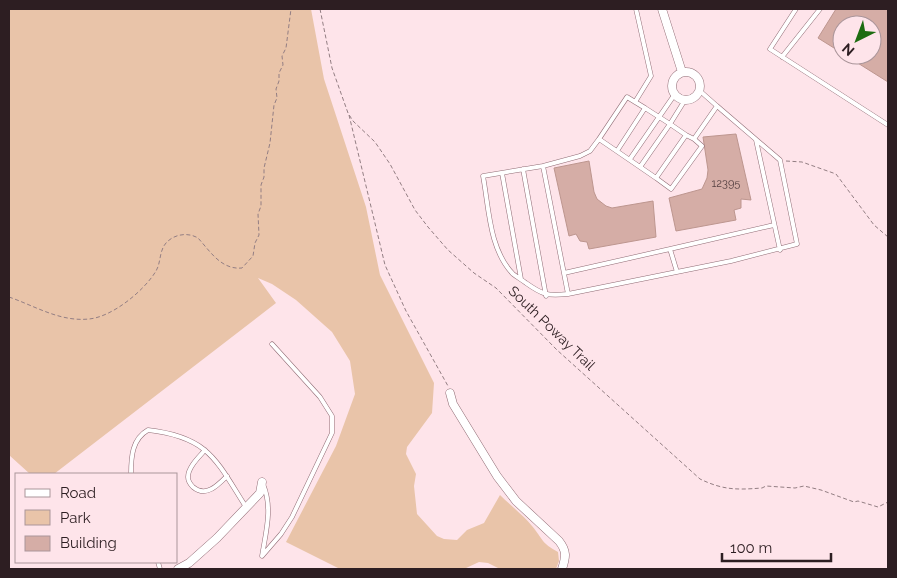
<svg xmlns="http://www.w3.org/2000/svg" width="897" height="578" font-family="Raleway,sans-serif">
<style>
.green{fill:#e9c4a9}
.building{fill:#d5ada6;stroke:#bd968f}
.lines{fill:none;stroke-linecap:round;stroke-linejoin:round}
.service-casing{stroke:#906c75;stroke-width:5}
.minor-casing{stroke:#906c75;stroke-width:9}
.path{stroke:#937e83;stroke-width:1;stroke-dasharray:4 2.5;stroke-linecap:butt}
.service{stroke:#fff;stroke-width:4}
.minor{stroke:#fff;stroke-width:8}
.labels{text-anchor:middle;stroke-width:5;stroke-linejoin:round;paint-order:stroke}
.number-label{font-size:11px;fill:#574243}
.street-label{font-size:14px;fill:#2d1e22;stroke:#fee4ea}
</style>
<rect width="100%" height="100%" fill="#fee4ea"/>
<path class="green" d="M9 9H311L324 79 366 207 380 275 434 383 432 413 407 447 406 454 416 474 414 486 417 514 437 536 444 539 457 540 467 530 484 523 500 495C510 505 523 515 532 526 543 539 541 543 558 552L559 561 556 569H500L488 563 479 562 464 569H340L286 542 336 446 355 394 350 361 332 332 296 300 272 284 258 278 276 303 54 474H30L9 455Z"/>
<path class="building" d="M836 9H888V82L845 55H872V25H842V53L818 38Z
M736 134 751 200 741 199V208L734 210 736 220 676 231 669 198 702 189 707 178 708 170 703 137Z
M589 161 594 192 597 199 606 206 612 208 653 201 656 237 589 249 587 242 580 241 576 234 569 236 554 168Z"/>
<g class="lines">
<g class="service-casing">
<path id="service" d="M796 9 770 49 888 125
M782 57 820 9
M635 102 651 76 636 9
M694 139 686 135 656 178 671 189 702 146 694 139 717 106 700 91
M756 140 780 250
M617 151 645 108 670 124 685 100
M630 159 675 94
M543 166 483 176C489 208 489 249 513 274 517 277 522 280 526 283 543 295 547 296 568 294L543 166 580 156 590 151 599 139
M640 167 599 139 627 97 645 108
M523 169 546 296
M502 173 521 279
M656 178 640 167 670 124 686 135
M677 272 670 249 774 225
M564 273 670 249
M568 294 731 261 797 244 780 160 717 106
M205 450C199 457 188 467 188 477 188 481 190 484 193 487 206 498 218 485 227 476
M131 474C131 457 132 439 148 430 209 437 216 460 246 507
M263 484C273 508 266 531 262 556L281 534 292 517 332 433V416L320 397 272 344
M158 562 160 569"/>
</g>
<g class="minor-casing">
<path id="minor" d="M662 9 682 72
M672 86a14 14 0 1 1 28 0a14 14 0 1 1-28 0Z
M450 393 453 404 497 476 516 501 559 541C567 551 566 557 562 569
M178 569 189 563 217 538 260 493 262 482"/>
</g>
<path class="path" d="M320 9 332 68 348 113 353 121 375 142 390 164 415 210 428 227 448 250 474 273 496 288 557 350 700 479C723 490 736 490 762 488L766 486 795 488 804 486 821 490 854 502 858 501 878 507 888 502
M349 115 385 265 406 311 448 386
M786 161 802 162 836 174 874 225 888 237
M9 297C35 306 60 322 89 319 112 317 144 291 156 271 161 263 159 251 166 243 174 234 188 232 198 238 210 251 221 270 242 268L253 256 255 243 259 235 258 214 261 206V185L264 177V168L270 143 274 105 277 98 276 89 279 81V73L283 65 282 56 286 48 291 9"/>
<use href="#service" class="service"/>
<use href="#minor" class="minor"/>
</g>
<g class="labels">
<g class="number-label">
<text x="726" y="187">12395</text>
</g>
<g class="street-label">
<text transform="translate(552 328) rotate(44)" y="5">South Poway Trail</text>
</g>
</g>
<rect width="897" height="578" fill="none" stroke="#2d1e22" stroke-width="20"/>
<rect x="15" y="473" width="162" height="90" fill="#fee4ea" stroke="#aa959a"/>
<rect x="25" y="489" width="25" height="8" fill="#ffffff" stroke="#aa959a"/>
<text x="60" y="498" font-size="15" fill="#2d1e22">Road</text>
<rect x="25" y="510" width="25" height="15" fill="#e9c4a9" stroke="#aa959a"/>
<text x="60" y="523" font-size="15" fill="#2d1e22">Park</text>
<rect x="25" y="536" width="25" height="15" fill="#d5ada6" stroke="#aa959a"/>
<text x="60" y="548" font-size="15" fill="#2d1e22">Building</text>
<g transform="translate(857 40) rotate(222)"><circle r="24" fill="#fee4ea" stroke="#aa959a"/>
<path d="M0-4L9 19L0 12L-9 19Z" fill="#1d6c11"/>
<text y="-8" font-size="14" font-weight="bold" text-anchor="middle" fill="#2d1e22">N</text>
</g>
<path d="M722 553v8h109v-8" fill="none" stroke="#2d1e22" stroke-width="2.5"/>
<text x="730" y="553" font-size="15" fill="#2d1e22" stroke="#fee4ea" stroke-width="4" paint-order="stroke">100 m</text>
</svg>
